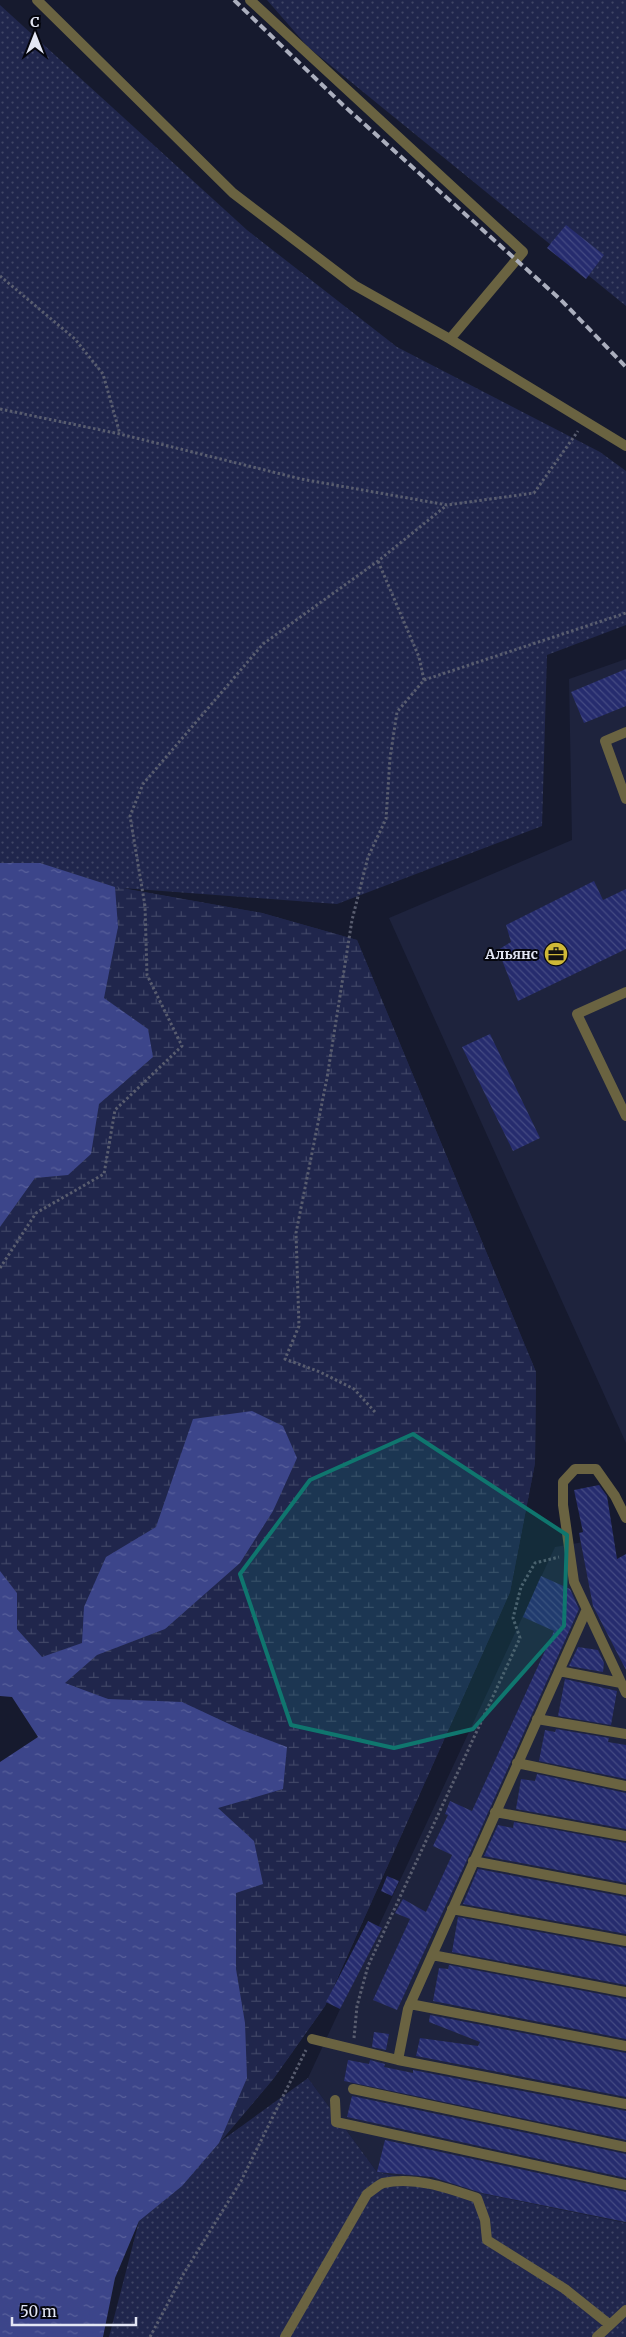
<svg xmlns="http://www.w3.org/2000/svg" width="626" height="2337" font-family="Merriweather,serif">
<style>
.built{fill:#1e233d}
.grass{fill:url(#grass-dots)}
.wetland{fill:url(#wetland-marsh)}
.water{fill:url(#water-ripples)}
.building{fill:url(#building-back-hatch)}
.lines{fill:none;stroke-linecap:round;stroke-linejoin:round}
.path{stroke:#595d6f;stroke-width:3;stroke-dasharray:2.5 2.5;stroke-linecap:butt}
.service{stroke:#6a6341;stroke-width:10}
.rail{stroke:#abafbe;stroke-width:4;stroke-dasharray:8 4;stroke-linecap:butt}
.marked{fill:#0f766e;fill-opacity:0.2;stroke:#0f766e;stroke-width:4;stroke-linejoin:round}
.labels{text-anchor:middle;stroke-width:4;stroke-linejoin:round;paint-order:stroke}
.poi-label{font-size:14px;font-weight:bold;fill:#e3e6f4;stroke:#05060e;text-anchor:end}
</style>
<defs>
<pattern id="grass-dots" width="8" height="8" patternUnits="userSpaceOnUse" patternTransform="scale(1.25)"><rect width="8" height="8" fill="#20264c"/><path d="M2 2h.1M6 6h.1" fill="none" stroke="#404666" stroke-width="1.8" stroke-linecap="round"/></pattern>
<pattern id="wetland-marsh" width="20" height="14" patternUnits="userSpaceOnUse" patternTransform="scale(1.25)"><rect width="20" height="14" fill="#20264c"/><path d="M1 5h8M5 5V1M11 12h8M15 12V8" fill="none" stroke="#404666"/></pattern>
<pattern id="water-ripples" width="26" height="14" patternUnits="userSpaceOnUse" patternTransform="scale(1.25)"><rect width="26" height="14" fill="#3c458a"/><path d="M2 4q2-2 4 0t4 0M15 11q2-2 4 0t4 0" fill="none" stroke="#58609b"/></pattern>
<pattern id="building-back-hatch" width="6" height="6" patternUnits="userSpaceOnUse" patternTransform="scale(1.25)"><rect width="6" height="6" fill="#262c6e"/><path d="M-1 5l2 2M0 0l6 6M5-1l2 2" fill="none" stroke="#454b83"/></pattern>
</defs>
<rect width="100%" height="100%" fill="#161a2e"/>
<path class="built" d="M626 659V1443L389 918 572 840 569 679Z
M589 1541 626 1607V2223L377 2172 308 2078 555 1547Z"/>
<path class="grass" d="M267 0H626V306L308 47Z
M0 5 247 230 397 347 600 452 626 471V625L547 655 542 826 337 904 122 888 262 913 357 940 536 1372 535 1463 510 1592 325 2006 274 2078 221 2141 308 2078 377 2172 626 2223V2337H109L139 2221 17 1593 0 1571V1227L99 1104 148 1029 104 998 40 863H0Z"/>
<path class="wetland" d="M115 887 262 913 357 940 536 1372 535 1463 510 1592 325 2006 274 2078 219 2143 247 2078 245 2023 236 1969V1893L262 1884 254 1841 217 1808 283 1789 287 1747 242 1730 182 1702 108 1699 64 1683 97 1655 165 1629 240 1563 273 1511 297 1457 176 1475 156 1527 106 1557 84 1607 82 1643 42 1657 17 1629V1593L0 1571V1227L35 1178 68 1175 90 1154 99 1104 153 1057 148 1029 104 998 118 927Z"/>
<path class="water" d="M0 863H40L115 887 118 927 104 998 148 1029 153 1057 99 1104 91 1154 68 1175 35 1178 0 1227Z
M252 1411 283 1426 297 1458 273 1511 240 1563 165 1629 97 1655 65 1683 108 1699 182 1702 242 1730 287 1747 283 1789 218 1808 254 1841 263 1884 236 1893V1969L245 2023 247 2078 219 2143 182 2186 139 2221 115 2278 103 2337H0V1762L38 1737 12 1697 0 1696V1571L17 1593V1629L42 1657 82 1643 84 1607 106 1557 156 1527 193 1419Z"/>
<path class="building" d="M566 225 604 255 586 279 547 248Z
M626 669V706L584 723 571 692Z
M594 881 603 900 626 889V949L518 1001 498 950 511 942 506 925Z
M490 1034 540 1138 513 1151 462 1047Z
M599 1485 607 1496 617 1559 626 1554V1670L593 1606 579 1533 583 1532 574 1490Z
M541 1576 570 1589 579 1609 466 1862 397 2010 373 2000 410 1919 395 1913 403 1899 426 1912 452 1855 433 1846 448 1815 445 1814 450 1801 472 1811 554 1631 523 1617Z
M578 1647 598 1650 604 1663 603 1672 569 1666Z
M565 1679 617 1691 611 1725 558 1716Z
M556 1729 609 1738 608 1742 626 1745V1779L539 1761 545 1730 555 1732Z
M537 1774 626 1793V1829L516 1809 521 1779 535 1781Z
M514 1822 626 1843V1883L484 1856 498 1825 513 1828Z
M478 1869 626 1897V1934L463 1904Z
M387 1876 399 1881 392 1896 381 1891Z
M458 1917 626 1948V1985L452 1952Z
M368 1921 382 1928 340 2009 326 2002Z
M449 1965 626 1999V2039L433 2001 439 1968 448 1969Z
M430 2015 626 2053V2097L416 2056 420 2038 478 2046 480 2042 429 2022Z
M374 2032 389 2034 386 2050 372 2047Z
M348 2060 369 2064 370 2060 385 2064 384 2067 413 2073V2070L626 2111V2140L344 2081Z
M352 2096 626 2154V2178L347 2117Z
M385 2140 626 2192V2222L482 2193 432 2177 377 2172Z"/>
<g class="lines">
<path class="path" d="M0 276 75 339 103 374 120 434
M0 409 120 434 301 479 447 505 534 493 578 431
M424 680 626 613
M0 1268 36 1213 104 1174 115 1110 182 1046 147 975 145 906 130 816 143 784 263 644 378 561 447 505
M375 1412 354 1389 320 1372 285 1359 299 1326 296 1233 327 1078 352 920 368 857 386 819 390 758 397 712 424 680 419 657 378 561
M354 2038 357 2006 368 1966 520 1638 513 1618 521 1587 535 1563 559 1557
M150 2337 184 2273 241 2181 306 2050"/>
<path class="service" d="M37 0 233 193 354 285 450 339 626 446
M250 0 523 252 450 339
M626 732 605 741 626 799
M626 992 577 1014 626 1116
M626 1518 615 1496 596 1469H575L563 1482V1505L574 1582 626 1693
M559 1671 621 1683
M537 1719 626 1734
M517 1763 626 1786
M495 1812 626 1836
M473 1861 626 1890
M452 1909 626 1941
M432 1955 626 1992
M410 2004 626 2046
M312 2039 398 2060 626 2104
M398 2060 408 2009 586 1611
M353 2089 626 2147
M335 2100 336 2122 626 2185
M285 2337 367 2194C372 2191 378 2185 383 2183 415 2176 448 2188 477 2198L485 2220 487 2240 565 2289 610 2325
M597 2337 626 2310"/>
<path class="rail" d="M234 0 343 105 561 300 626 367"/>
</g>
<path class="marked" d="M413 1434 567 1535 564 1626 473 1729 394 1748 291 1725 240 1574 310 1480Z"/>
<defs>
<g id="office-disc" transform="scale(1.25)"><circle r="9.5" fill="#cfb837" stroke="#05060e"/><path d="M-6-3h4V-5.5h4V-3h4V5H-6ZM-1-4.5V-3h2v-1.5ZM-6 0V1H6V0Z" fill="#111"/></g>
</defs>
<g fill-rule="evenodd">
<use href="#office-disc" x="556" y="954"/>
</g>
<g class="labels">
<g class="poi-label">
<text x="538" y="959">Альянс</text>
</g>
</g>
<g transform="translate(35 35)" stroke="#05060e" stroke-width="4" paint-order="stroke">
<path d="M0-4L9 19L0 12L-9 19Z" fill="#e3e6f4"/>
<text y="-8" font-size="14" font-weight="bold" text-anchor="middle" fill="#e3e6f4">С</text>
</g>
<path d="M12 2317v8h124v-8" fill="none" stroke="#e3e6f4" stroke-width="2.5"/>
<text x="20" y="2317" font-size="15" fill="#e3e6f4" stroke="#05060e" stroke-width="4" paint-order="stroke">50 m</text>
</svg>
